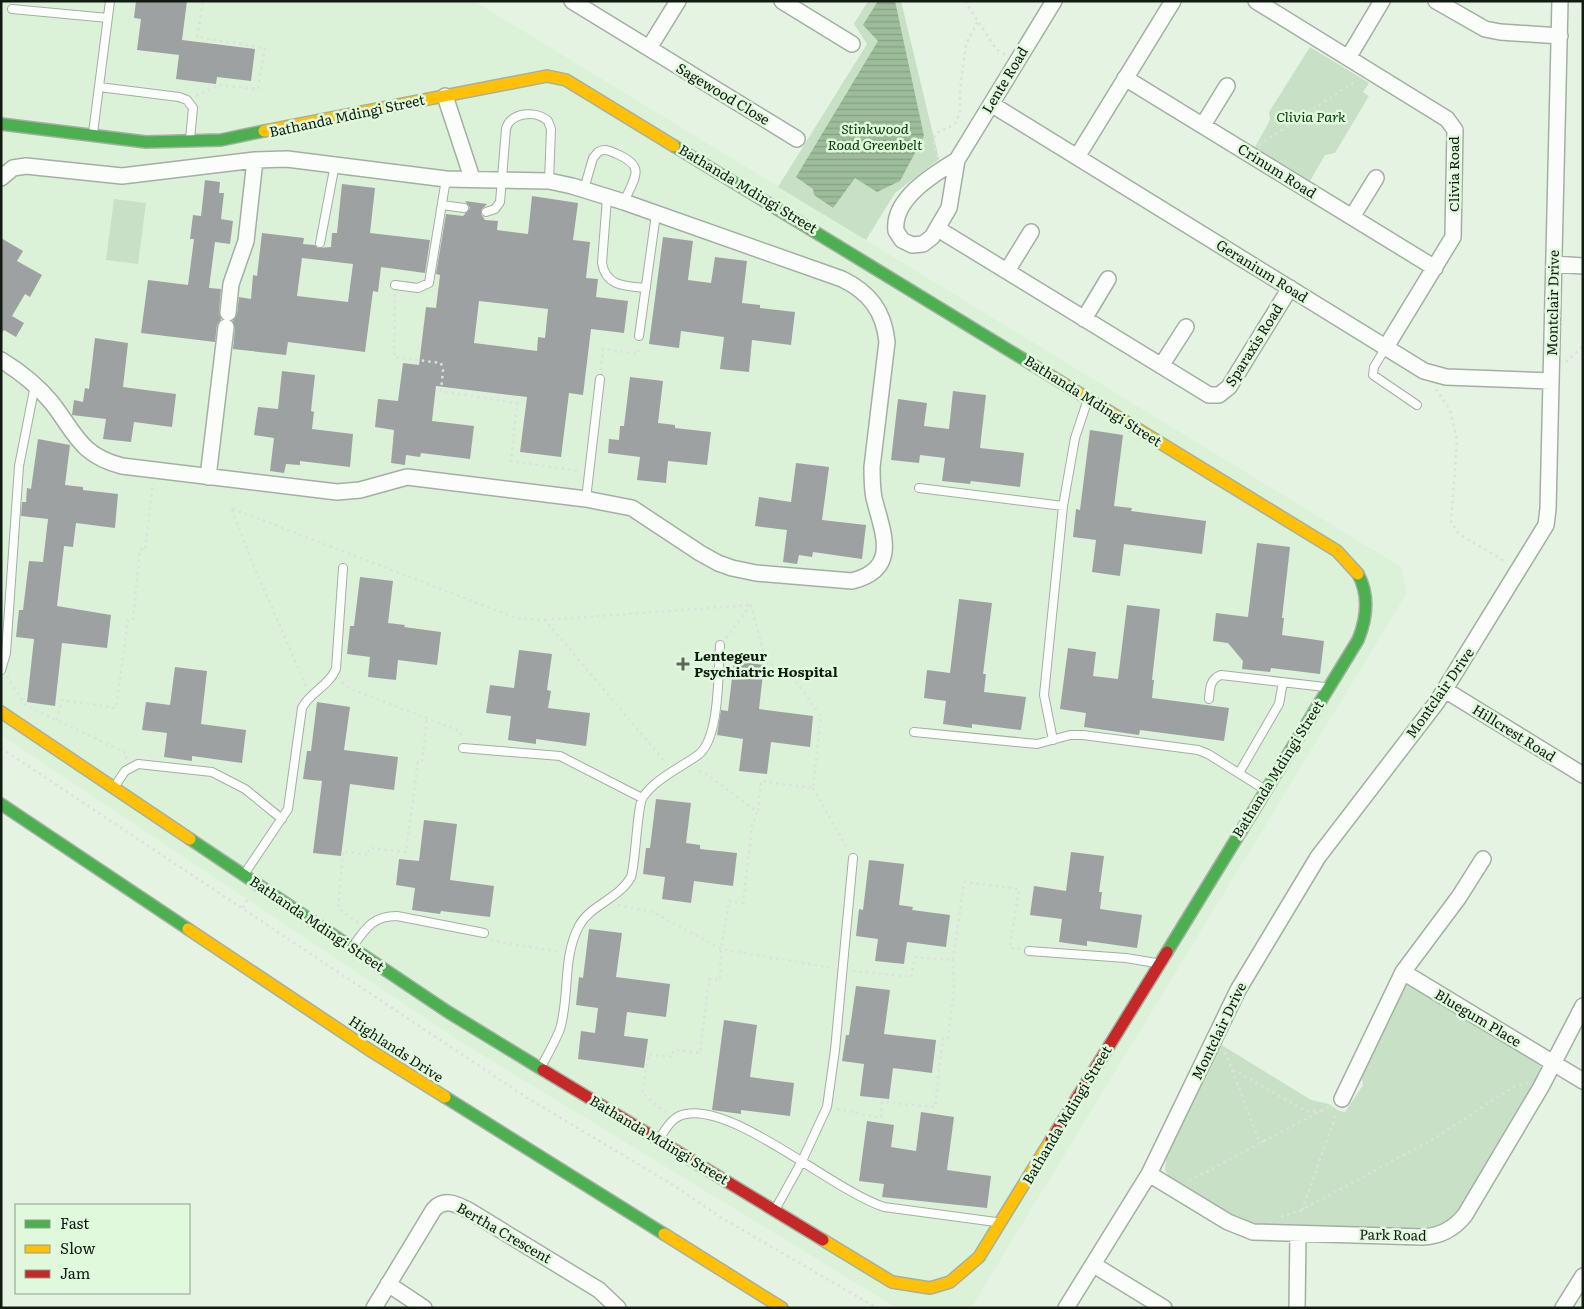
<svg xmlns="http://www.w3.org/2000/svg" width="1584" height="1309" font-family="Literata,serif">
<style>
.built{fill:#dbf2d9}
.green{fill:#c8e0c5}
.water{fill:url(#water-rules)}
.building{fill:#9ea1a2;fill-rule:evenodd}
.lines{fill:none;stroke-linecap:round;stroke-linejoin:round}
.lane-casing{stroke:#a4afa3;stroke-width:10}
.street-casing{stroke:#a4afa3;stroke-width:18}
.fast-casing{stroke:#a4afa3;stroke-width:14}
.slow-casing{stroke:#a4afa3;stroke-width:14}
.jam-casing{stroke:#a4afa3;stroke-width:14}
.path{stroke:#dde1dd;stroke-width:2.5;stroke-dasharray:2.5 4;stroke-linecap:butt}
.lane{stroke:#fbfdfb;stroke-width:8}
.street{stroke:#fbfdfb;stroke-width:15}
.fast{stroke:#4caf50;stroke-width:11}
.slow{stroke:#ffc107;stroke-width:11}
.jam{stroke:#c62828;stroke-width:11}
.poi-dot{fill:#5c675a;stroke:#e0f9dd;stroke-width:2}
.labels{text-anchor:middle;stroke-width:5;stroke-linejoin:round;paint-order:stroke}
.street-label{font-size:14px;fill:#121b11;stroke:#e0f9dd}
.park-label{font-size:14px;font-style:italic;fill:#003a00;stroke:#e0f9dd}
.poi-label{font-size:14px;font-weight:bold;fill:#121b11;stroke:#e0f9dd;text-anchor:start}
</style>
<defs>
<pattern id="water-rules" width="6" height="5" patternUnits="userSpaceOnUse" patternTransform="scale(1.25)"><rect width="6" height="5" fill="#9dbc9a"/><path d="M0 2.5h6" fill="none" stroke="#86a184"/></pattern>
</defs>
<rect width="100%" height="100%" fill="#e5f3e3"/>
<path class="built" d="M1 1H474L1401 567 1407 593 971 1308H897L466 1045 1 735Z"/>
<path class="green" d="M868 1H901L939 159 895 193 866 240 778 187 867 44 854 24Z
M1310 47 1369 83 1363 92 1369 96 1335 153 1325 155 1310 181 1255 147 1270 120 1269 112Z
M114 199 146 203 138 264 106 260Z
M1407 985 1414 986 1536 1061 1541 1067V1077L1453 1218 1440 1227 1427 1230 1256 1225 1236 1219 1169 1177 1165 1170 1166 1159 1220 1044 1311 1100 1329 1104 1339 1111 1345 1112 1363 1085 1361 1073 1403 987Z"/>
<path class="water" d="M878 1H895L924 136 900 181 877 192 855 178 833 208 814 195 813 189 796 177 878 41 863 25Z"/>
<path class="building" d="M136 1H187L182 40 255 49 251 81 217 77 216 84 176 79 179 55 137 50 141 19 134 18Z
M205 180 220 182 219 193H224L221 219 233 221 230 244 215 242 209 288 221 289 219 312 221 319 217 325 215 342 141 333 148 280 188 285 194 239H190L193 215 201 216Z
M342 184 375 188 370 233 430 240 425 273 381 267 378 292 373 291 365 352 288 342 286 355 233 349 235 328 233 321 237 314 239 297 251 299 253 275 257 276 262 233 304 238 303 244 315 245 318 248 331 247 332 233H337ZM302 258 353 264 348 302 297 296Z
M532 196 578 203 573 240 590 242 586 278 598 279 596 297 628 301 624 333 591 329 583 395 569 393 561 457 520 452 527 397 436 386 432 421 474 426 470 459 421 453 420 457 406 455 405 465 391 463 394 430 375 427 378 399 398 401 403 363 419 365 426 307 436 308 440 275 436 274 446 214 463 216 470 208 465 201 487 204 482 209 481 214 485 220 498 221 497 230 528 234ZM479 301 548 309 545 338 538 337 537 351 474 343Z
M663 237 693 241 688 280 711 283 715 257 747 261 742 303 760 305V308L795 312 791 345 752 340 749 372 720 369 724 337 681 331 679 348 649 344Z
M1 238 23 251 17 261 42 275 30 297 25 294 12 316 24 323 16 337 4 330 1 334Z
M95 338 128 343 123 387 176 394 172 427 134 422 131 442 103 439 106 419 72 415 74 400 83 402 85 388 89 389Z
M282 371 315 375 311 411 314 412 312 429 353 434 350 467 300 461V465L286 464 284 473 270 471 274 438 254 435 258 407 278 409Z
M630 377 663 381 658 423 675 425V428L711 432 707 465 668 461 666 483 637 480 640 457 608 453 609 439 619 440 620 426H624Z
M953 391 986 395 980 448 1024 453 1020 487 971 481 970 484 942 481 945 458 920 455 919 463 891 460 898 399 927 403 924 426 949 429Z
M1090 430 1123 435 1114 506 1132 508 1131 511 1206 521 1202 554 1124 544 1120 576 1092 572 1096 540 1073 537 1076 509 1080 510Z
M38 439 70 445 65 485 83 487V490L118 494 115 528 76 523 73 547 64 546 57 606 111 615 107 648 62 643 55 706 27 702 34 639 16 637 19 610H23L29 561 43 562 48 519 21 516 22 502H26L27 488 31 489Z
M796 463 829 467 822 520 866 525 862 559 813 552 812 557 799 555 797 564 783 562 787 530 755 526 759 497 791 502Z
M1257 543 1290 547 1282 618H1284L1282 635 1324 641 1320 674 1271 668 1270 672 1242 669 1243 661 1228 643 1213 641 1216 613 1248 617Z
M360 577 393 581 388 623 405 625 404 627 441 632 437 665 398 660 396 680 368 677 370 657 347 654 350 626H354Z
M959 599 992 603 983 674H986L984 692 1026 697 1021 730 972 724V728L943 724 946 701 924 698 927 670 950 673Z
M1127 605 1160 609 1152 680H1154L1152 698 1229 708 1224 741 1140 730 1139 735 1084 727 1086 713 1060 709 1068 648 1096 652 1093 676 1118 679Z
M519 650 552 654 547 690 551 691 548 708 590 713 586 746 536 739V744L508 740 511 716 486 713 490 685 514 688Z
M734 661 764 665 759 709 813 716 810 747 771 742 767 774 739 771 743 739 717 735 721 710 728 711Z
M175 667 207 671 201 724 246 730 242 763 192 756V761L164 757 167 733 142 730 146 702 170 705Z
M317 702 350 707 344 750 398 757 394 790 350 784 341 856 313 853 322 781 303 779 307 751H311Z
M656 799 691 803 686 843 700 845V849L737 853 733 886 694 881 691 903 662 899 665 877 643 874 646 848H650Z
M424 820 457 824 450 880 494 886 490 917 441 911 440 914 412 910 415 888 396 885 399 859 419 861Z
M1071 852 1104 856 1099 892H1102L1100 909 1142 915 1137 948 1087 941V946L1059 942 1062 919 1030 915 1034 886 1066 891Z
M869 860 904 864 899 905 913 907 912 910 950 915 946 947 907 942 904 964 875 961 878 939 856 936 859 909 863 910Z
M589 929 622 933 616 977 670 984 666 1017 627 1012 624 1036 648 1039 644 1068 578 1059 581 1031 595 1033 598 1008 576 1005 579 977 583 978Z
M856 986 890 990 884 1034 936 1040 932 1073 893 1068 889 1099 860 1096 864 1064 842 1061 846 1035H849Z
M724 1020 757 1025 750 1077 794 1083 790 1116 741 1110V1114L712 1110Z
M921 1112 954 1117 947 1170 991 1176 987 1208 882 1197 884 1184 859 1181 867 1121 894 1125 891 1147 916 1151Z"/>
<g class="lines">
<g class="lane-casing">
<path id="lane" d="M12 9 108 18
M99 87 179 97 187 100 193 108 190 139
M93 133 110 1
M584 189 593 158 598 152C605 148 610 151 617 154 647 167 634 178 624 202
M607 198 602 263C606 287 626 286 646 288
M442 205 464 208
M486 212 495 209 500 202 506 129C510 112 536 110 548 121L551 129 549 181
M320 243 335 164
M395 285 418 288 429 283 446 179
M639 336 656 214
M1386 347 1374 367 1373 375 1417 405
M919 488 1063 506
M586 499 600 379
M1 670 6 653 19 466 35 385
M1209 699C1210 688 1210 679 1221 675L1325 687
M914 732 1037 744 1070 735H1083L1198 750 1208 754 1264 789
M1053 740 1044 695 1063 506 1075 438 1087 402
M463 748 560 756 642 798
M1239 773 1279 704 1283 682
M115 786 125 771 138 764 212 772 245 789 282 819
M245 873 288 809 302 708C310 692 329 686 336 669L343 568
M353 946C366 928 373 916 397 916L484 933
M1029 951 1126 958 1156 963
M541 1067C548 1054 555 1042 560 1029 570 996 562 958 579 926 590 905 619 899 631 877 636 861 637 805 643 797 655 779 680 768 698 755 720 739 718 673 720 645
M659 1139C666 1129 672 1116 686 1114 737 1105 832 1190 884 1207L996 1222
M776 1208 802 1161 827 1107 835 1050 853 858"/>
</g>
<g class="street-casing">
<path id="street" d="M572 1 797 139
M782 1 852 44
M1256 1 1447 119 1455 130 1453 237 1386 347
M1436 1 1485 29 1500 32 1560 36
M649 48 678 1
M1348 58 1382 1
M1125 78 1435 268
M445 96 472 178
M991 104 1424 371 1446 377 1551 381
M1203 125 1227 86
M1077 157 1173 1
M957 160C934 174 892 199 896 231L902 240 912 245 923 244 932 237 949 208 957 160 1054 1
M1 178 13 168 26 166 122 176 255 160 287 159 446 179 549 181 572 186 624 202 842 279C869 292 884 311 887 342L872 467C872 478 872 488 874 498 882 531 901 569 852 581L756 573 732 568 718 563 700 553 632 508 586 499 407 477 360 490 337 492 122 466C80 455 76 434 52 403 38 386 19 371 1 360
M1352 217 1376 178
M938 229 1209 395H1219L1229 387 1290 288
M1554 264 1583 266
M1007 271 1031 232
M228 313 231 284 246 241 255 160
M1084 319 1108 279
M1161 366 1186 327
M208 477 226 327
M1445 690 1583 775
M1403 972 1583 1081
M1342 1099 1403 972 1459 897 1483 859
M1149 1174 1228 1222 1253 1232 1423 1237C1441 1236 1454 1229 1465 1215L1541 1087 1583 1006
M1094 1265 1164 1308
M388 1284 424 1308
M374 1308 434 1209C445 1198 456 1204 468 1210L599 1290 618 1308
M1066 1308 1149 1174 1238 990 1318 857 1437 702 1546 525 1548 509 1560 1
M1297 1308 1298 1234
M1563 1308 1583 1276"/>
</g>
<g class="fast-casing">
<path id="fast" d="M1 124 146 142 221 140 264 131
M674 146 1033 365
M1 804 188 929
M190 839 448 1012 543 1070
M1167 952 1358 640C1367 618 1370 596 1358 574
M445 1097 664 1234"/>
</g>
<g class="slow-casing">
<path id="slow" d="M264 131 547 76 566 80 674 146
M1033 365 1337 551 1358 574
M1 712 190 839
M188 929 368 1049 445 1097
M664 1234 782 1308
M823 1240 892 1282 930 1288 950 1282 979 1257 1051 1140"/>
</g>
<g class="jam-casing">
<path id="jam" d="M543 1070 823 1240
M1051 1140 1167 952"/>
</g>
<path class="path" d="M965 1 996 49 1006 55
M196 96 219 85 258 89 265 48 197 37 203 1
M1259 145 1357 80
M937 157 934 146 935 134 955 124 960 113V89L966 44 978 21
M395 294 394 357 441 363 443 370 441 391 517 403 511 461 579 471
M1566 362 1583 346
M601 370 603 349 638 354 639 346
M1436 389 1450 410 1457 440 1451 522 1459 534 1506 562
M751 605 767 664 786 668 821 716 813 788 761 781 758 811
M545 620 751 605
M726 638 751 605
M7 676 25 705 126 753V759
M342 682 349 688 460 731 462 739
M306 686 253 564 231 508 516 618 545 620 666 763
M57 720 62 700 116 708 128 619H133L140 549 145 550 153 483
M1 748 529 1099 670 1183 722 1218 877 1308
M813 788 848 850
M618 905 653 912 721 949 833 968
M243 908 248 898
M358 923 338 908 343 851 368 855 369 848 406 852 418 762H422L427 719
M491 939 494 941 561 952
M853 971 911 977 915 957 953 960 964 882 1019 889 1010 948 1020 949
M1225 1052 1232 1069 1306 1111H1322
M1232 1070 1259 1141 1265 1142
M837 1109 881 1118 882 1102 935 1107 943 1037 948 1038 954 989 953 960
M666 1113 642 1093 649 1054 672 1057 674 1050 700 1053 709 979 720 980 721 949 729 901 743 903 752 826 757 812 708 775 695 769
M1189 1181 1330 1106
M1302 1210 1337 1112
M1281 1217 1302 1210 1435 1138 1515 1086 1528 1083"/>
<use href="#lane" class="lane"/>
<use href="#street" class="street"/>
<use href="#fast" class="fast"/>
<use href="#slow" class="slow"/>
<use href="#jam" class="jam"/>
</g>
<path class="poi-dot" d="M680.5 656.5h5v5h5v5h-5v5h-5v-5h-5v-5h5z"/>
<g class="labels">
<g class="street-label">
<text transform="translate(1005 80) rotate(-59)" y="5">Lente Road</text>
<text transform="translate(723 94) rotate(31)" y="5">Sagewood Close</text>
<text transform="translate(347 116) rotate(-12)" y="5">Bathanda Mdingi Street</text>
<text transform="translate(1277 171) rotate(32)" y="5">Crinum Road</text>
<text transform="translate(1454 174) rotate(-90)" y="5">Clivia Road</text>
<text transform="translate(748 189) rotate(31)" y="5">Bathanda Mdingi Street</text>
<text transform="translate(1262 271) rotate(32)" y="5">Geranium Road</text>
<text transform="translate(1553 303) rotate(-89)" y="5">Montclair Drive</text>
<text transform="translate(1254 345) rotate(-58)" y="5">Sparaxis Road</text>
<text transform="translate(1093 401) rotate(32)" y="5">Bathanda Mdingi Street</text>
<text transform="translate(1440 693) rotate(-55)" y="5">Montclair Drive</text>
<text transform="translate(1514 733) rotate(32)" y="5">Hillcrest Road</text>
<text transform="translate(1278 769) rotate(-58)" y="5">Bathanda Mdingi Street</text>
<text transform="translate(317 924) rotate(34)" y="5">Bathanda Mdingi Street</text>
<text transform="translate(1478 1018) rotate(31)" y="5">Bluegum Place</text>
<text transform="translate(1219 1031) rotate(-64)" y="5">Montclair Drive</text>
<text transform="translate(396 1049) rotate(33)" y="5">Highlands Drive</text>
<text transform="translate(1067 1115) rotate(-59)" y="5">Bathanda Mdingi Street</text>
<text transform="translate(659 1140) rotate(31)" y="5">Bathanda Mdingi Street</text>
<text transform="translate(504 1233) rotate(30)" y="5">Bertha Crescent</text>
<text transform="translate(1393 1235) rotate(1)" y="5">Park Road</text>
</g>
<g class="park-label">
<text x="1311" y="122">Clivia Park</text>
<text x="875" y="134">Stinkwood<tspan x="875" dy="16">Road Greenbelt</tspan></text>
</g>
<g class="poi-label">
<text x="694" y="661">Lentegeur<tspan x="694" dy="16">Psychiatric Hospital</tspan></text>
</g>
</g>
<rect width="1584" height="1309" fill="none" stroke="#121b11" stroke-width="5"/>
<rect x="15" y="1204" width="175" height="90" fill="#e0f9dd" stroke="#8ea08b"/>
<rect x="25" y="1220" width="25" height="8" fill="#4caf50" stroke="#8ea08b"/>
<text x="60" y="1229" font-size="15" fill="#121b11">Fast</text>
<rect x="25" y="1245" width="25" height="8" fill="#ffc107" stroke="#8ea08b"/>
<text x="60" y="1254" font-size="15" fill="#121b11">Slow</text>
<rect x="25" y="1270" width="25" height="8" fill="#c62828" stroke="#8ea08b"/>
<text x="60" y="1279" font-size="15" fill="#121b11">Jam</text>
</svg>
